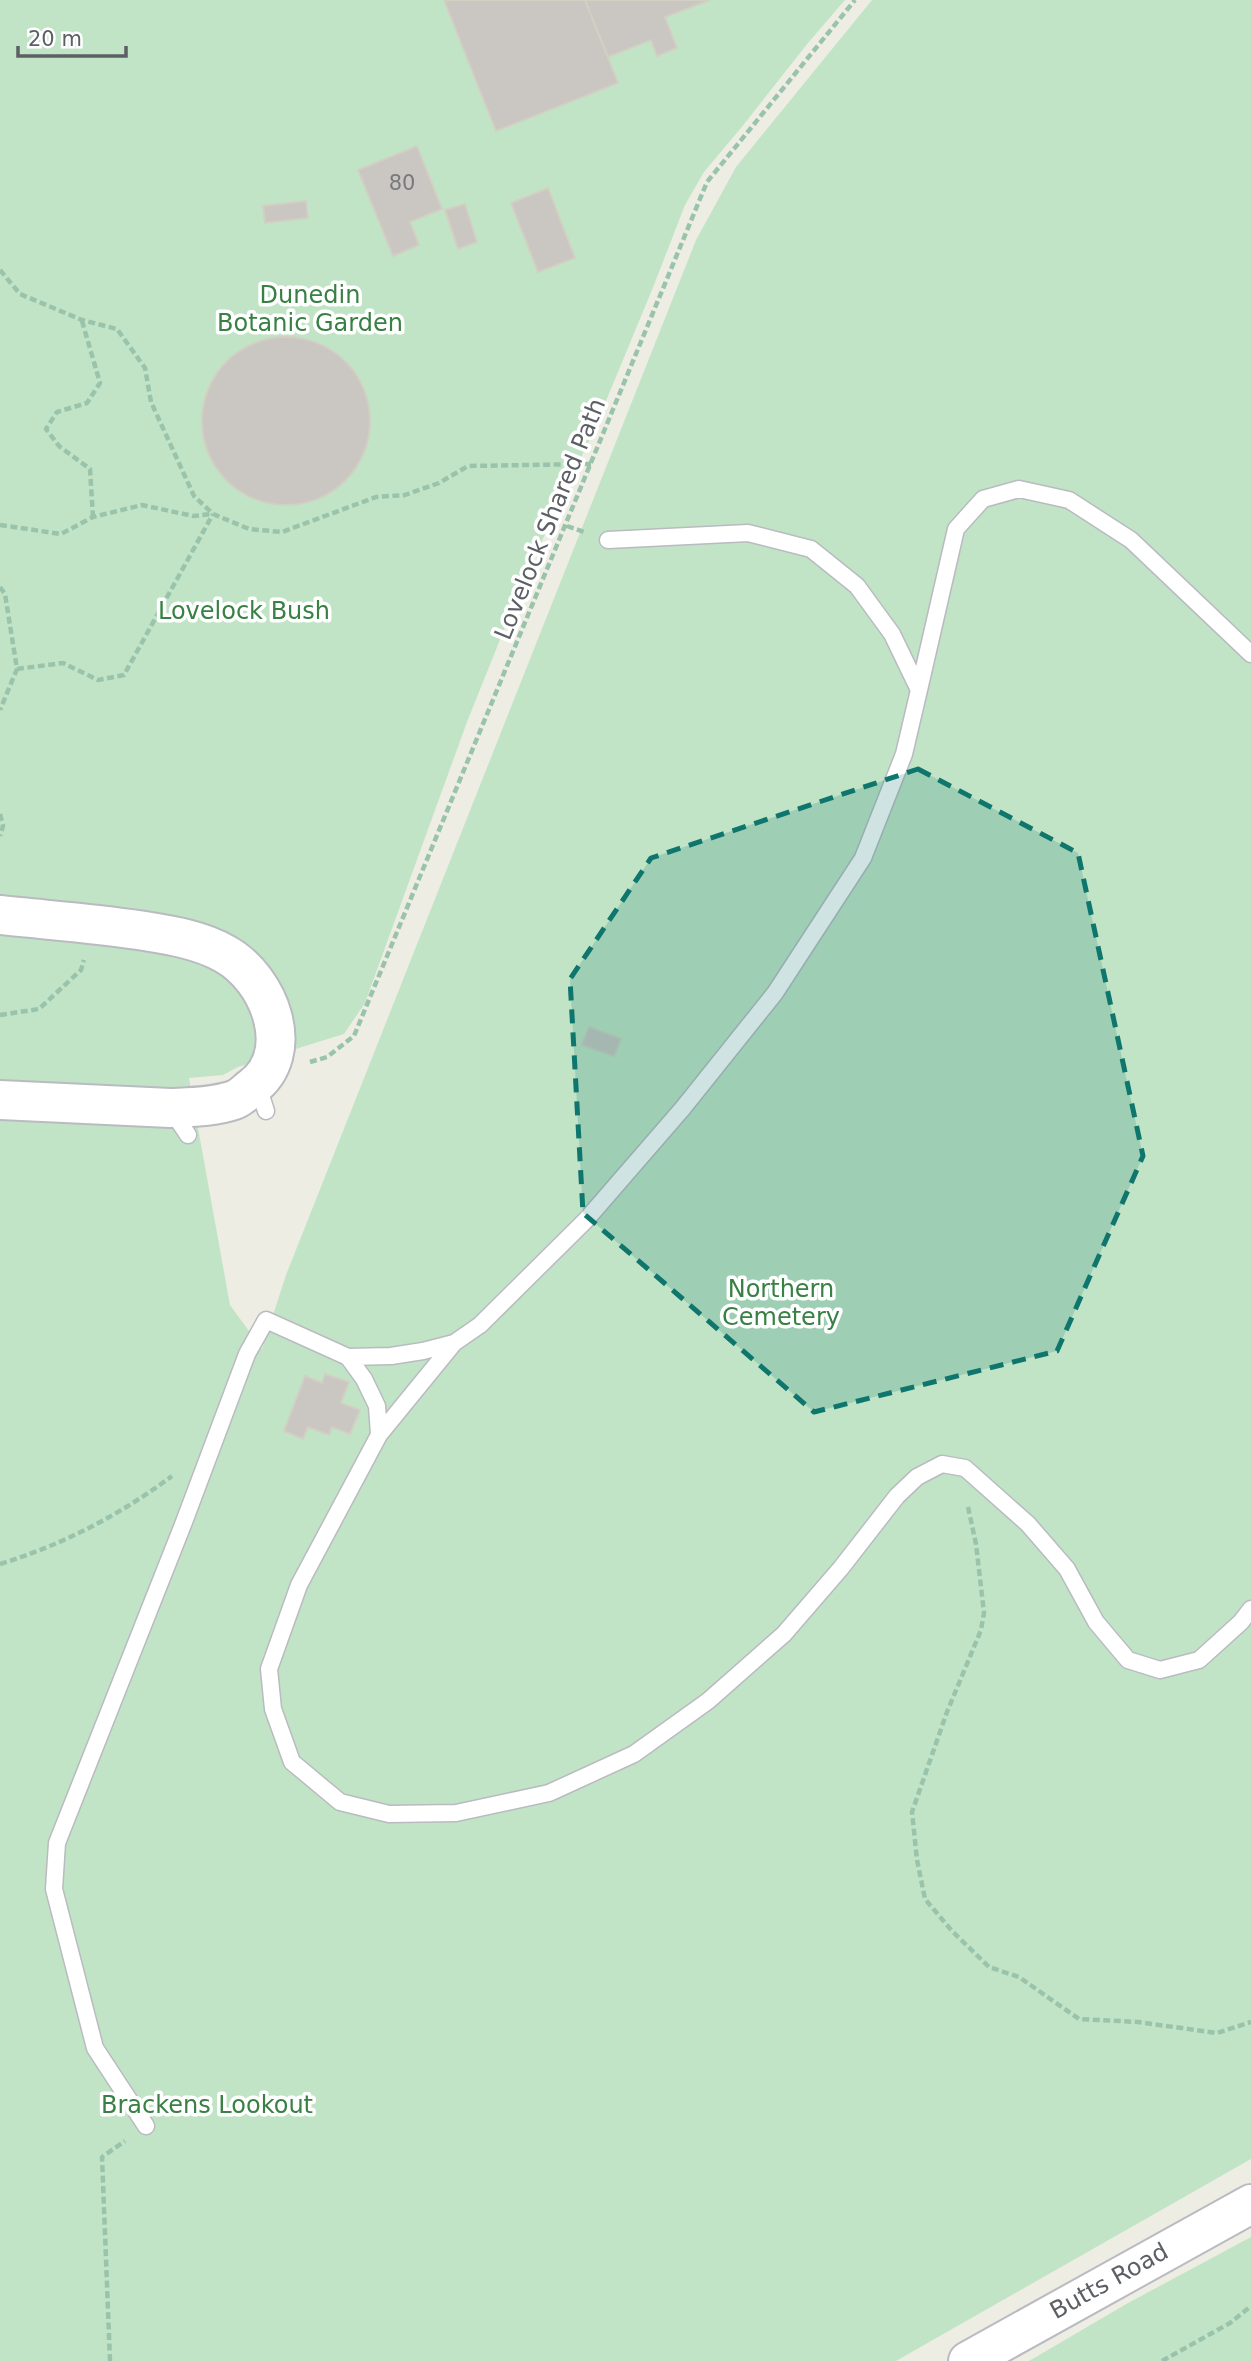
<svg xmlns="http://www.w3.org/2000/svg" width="1251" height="2361" font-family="'DejaVu Sans',sans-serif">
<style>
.green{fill:#c2e4c6}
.building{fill:#cac7c2;stroke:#d2cfc3;stroke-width:2}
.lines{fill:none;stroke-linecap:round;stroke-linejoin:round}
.service-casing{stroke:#b9bbc0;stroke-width:19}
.tertiary-casing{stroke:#b9bbc0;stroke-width:42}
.path{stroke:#9ac3ab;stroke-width:4.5;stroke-dasharray:7 3.5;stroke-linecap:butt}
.service{stroke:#fff;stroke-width:16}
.tertiary{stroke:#fff;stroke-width:38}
.marked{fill:#0f766e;fill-opacity:0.2;stroke:#0f766e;stroke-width:5;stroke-dasharray:14 9;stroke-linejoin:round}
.labels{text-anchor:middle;stroke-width:7;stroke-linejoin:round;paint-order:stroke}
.number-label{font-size:21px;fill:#78797c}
.park-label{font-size:24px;fill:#388043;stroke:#fff}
.street-label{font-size:24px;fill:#5c5f64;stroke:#fff}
</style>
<rect width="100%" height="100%" fill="#eeede4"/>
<path class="green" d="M0 0H845L808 43 741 128 704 172 685 205 654 285 594 430 526 575 467 722 365 1003 344 1034 238 1067 223 1075 189 1078 230 1305 262 1349 286 1275 696 240 736 167 872 0H1251V2159L896 2361H0Z
M1251 2237V2361H1029L1128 2303Z"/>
<path class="building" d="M444 0H585L618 83 496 131Z
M585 0H710L665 17 677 48 657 56 651 40 608 57Z
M417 146 442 209 410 222 419 245 393 256 358 170Z
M548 188 575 258 538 272 511 203Z
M306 201 308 218 265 223 263 206Z
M465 204 477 242 458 249 445 210Z
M202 421a84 84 0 1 1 168 0a84 84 0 1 1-168 0Z
M589 1027 621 1039 614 1056 582 1045Z
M325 1374 349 1382 341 1403 360 1410 350 1434 332 1427 329 1435 308 1427 303 1439 284 1431 305 1376 322 1383Z"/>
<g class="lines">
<g class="service-casing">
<path id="service" d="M608 540 748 533 811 549 857 586 892 634 919 690 956 529 983 499 1019 489 1069 500 1131 540 1251 654
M257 1083 266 1111
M172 1111 188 1135
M348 1357 391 1356 423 1351 454 1343 480 1325 586 1220 683 1108 775 993 863 858 904 754 919 690
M379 1435 454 1343
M146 2126 95 2048 54 1889 57 1843 184 1522 247 1354 266 1320 348 1357 364 1379 377 1406 379 1435 299 1585 269 1669 273 1709 292 1762 340 1802 389 1814 456 1813 549 1793 634 1754 708 1701 784 1634 841 1568 897 1496 917 1477 942 1464 965 1468 1028 1524 1067 1569 1096 1622 1128 1660 1160 1670 1199 1660 1241 1622 1251 1609"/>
</g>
<g class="tertiary-casing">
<path id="tertiary" d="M0 915C46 920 92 923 138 930 168 935 199 939 225 954 269 978 299 1053 251 1088 246 1092 240 1098 234 1100 214 1107 190 1107 170 1108L0 1100
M968 2361 1251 2204"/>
</g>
<path class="path" d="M0 270 20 294 82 320 117 329 145 368 151 402 194 496 213 514 249 529 282 532 376 497 405 495 439 483 468 466 591 464
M82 321 100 383 87 403 57 412 46 429 59 446 90 469 93 517
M0 525 61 534 93 517 142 505 193 516 213 514
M567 526 584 532
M0 587 5 594 17 669 0 710
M17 669 63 663 98 680 124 675 213 514
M0 814 3 826 0 836
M0 1015 39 1009 81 970 84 960
M310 1062 327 1057 354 1036 707 182 855 0
M968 1507 976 1544 984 1613 981 1630 947 1712 912 1812 917 1860 925 1899 952 1931 989 1967 1019 1977 1079 2019 1138 2022 1217 2033 1251 2022
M0 1564C62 1545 120 1515 172 1476
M110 2361 102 2157 125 2141
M1162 2361 1230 2323 1251 2306"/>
<use href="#service" class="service"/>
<use href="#tertiary" class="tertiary"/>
</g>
<path class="marked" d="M918 769 1078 853 1143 1156 1057 1351 814 1412 583 1213 570 979 651 858Z"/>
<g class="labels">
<g class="number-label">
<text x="402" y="190">80</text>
</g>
<g class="park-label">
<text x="310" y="303">Dunedin<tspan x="310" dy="28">Botanic Garden</tspan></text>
<text x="244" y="619">Lovelock Bush</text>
<text x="781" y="1297">Northern<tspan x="781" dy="28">Cemetery</tspan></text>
<text x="207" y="2113">Brackens Lookout</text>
</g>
<g class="street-label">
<text transform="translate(550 519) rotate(-68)" y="8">Lovelock Shared Path</text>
<text transform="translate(1109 2281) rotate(-29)" y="8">Butts Road</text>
</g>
</g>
<path d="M18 46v10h108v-10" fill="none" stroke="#5c5f64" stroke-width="3.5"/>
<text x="28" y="46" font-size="21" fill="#5c5f64" stroke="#ffffff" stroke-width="5" paint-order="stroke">20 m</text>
</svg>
